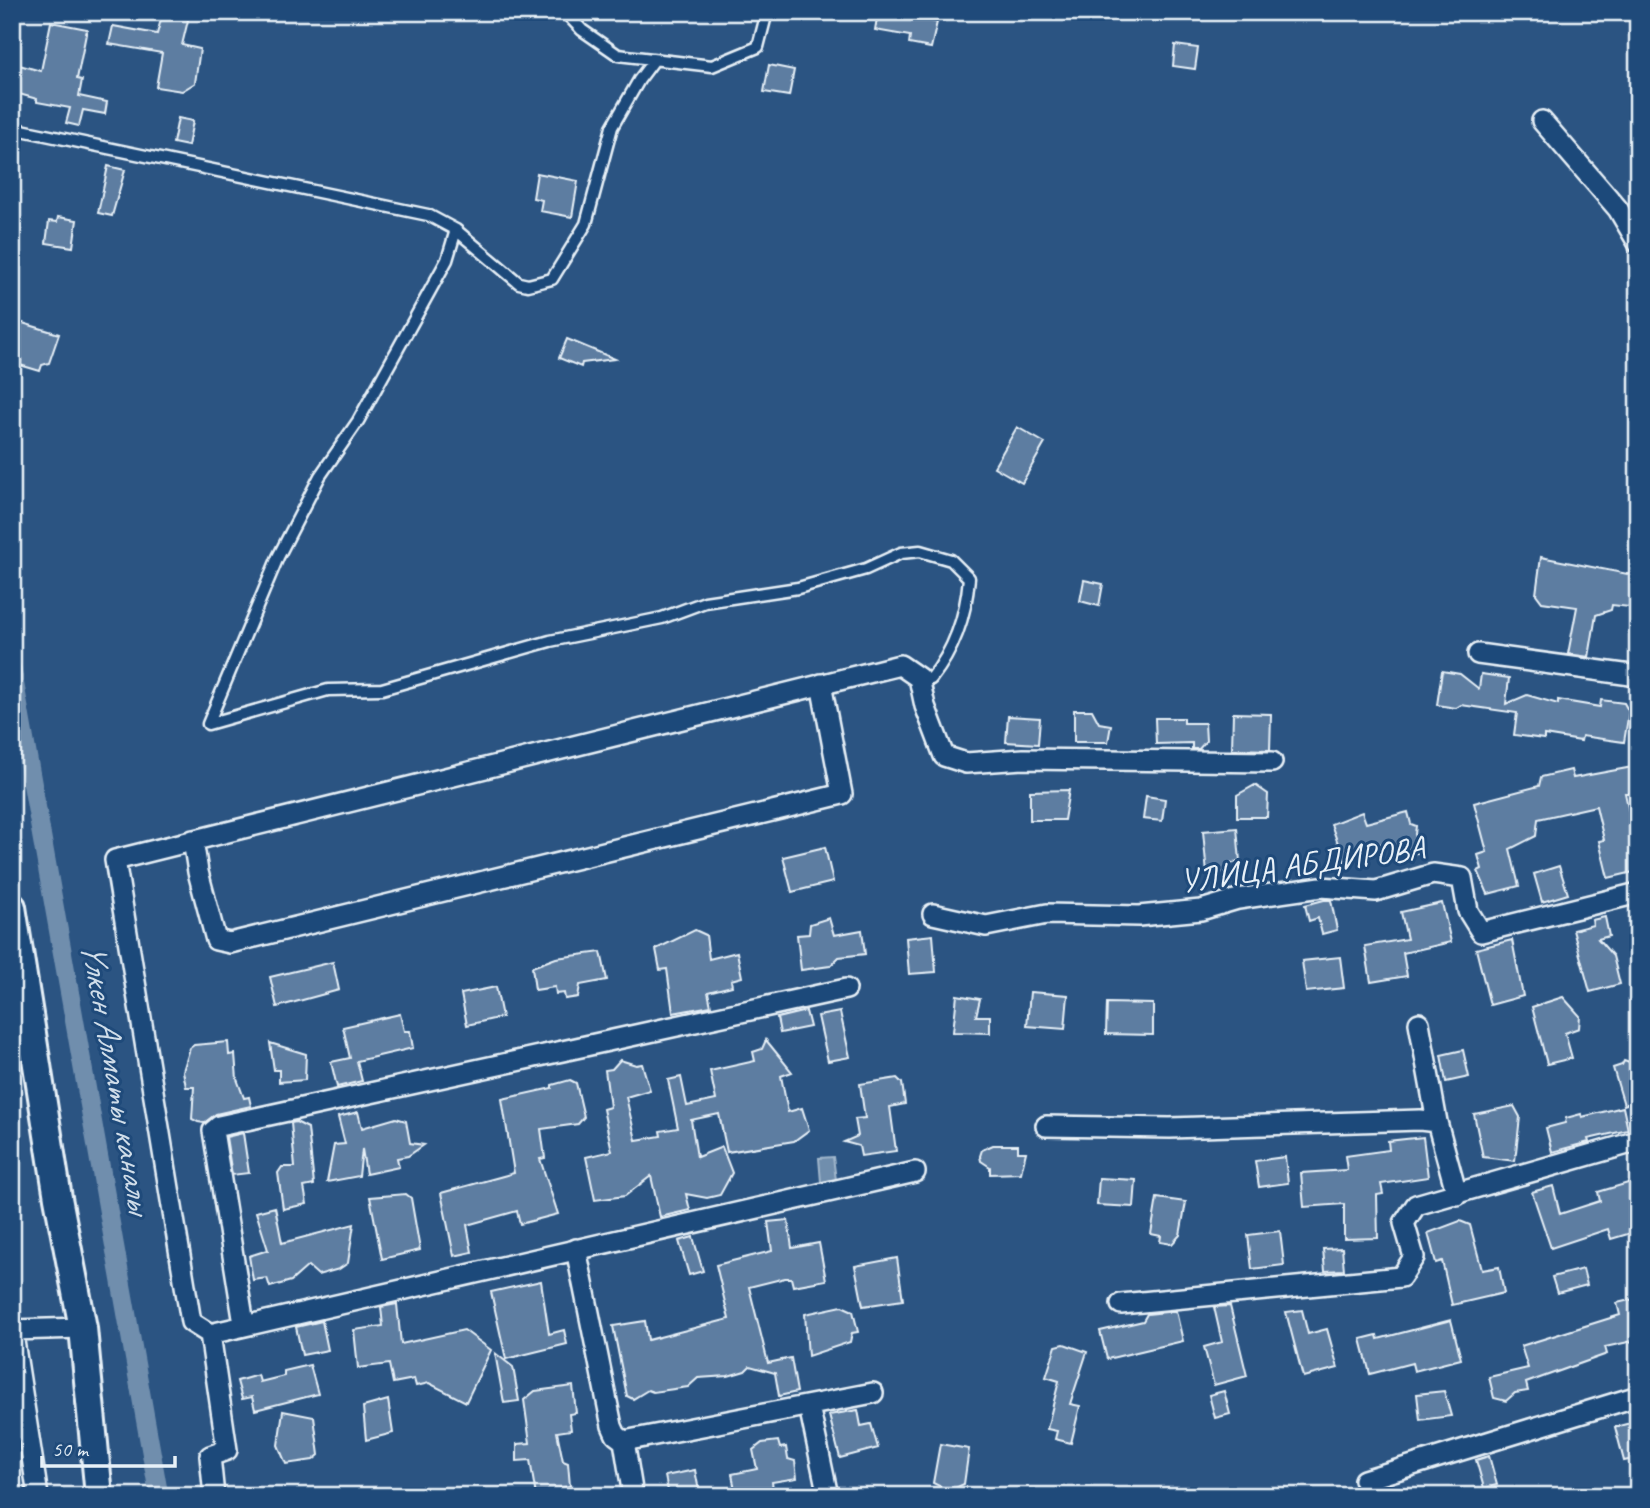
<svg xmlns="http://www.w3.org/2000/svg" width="1650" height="1508" font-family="Caveat,sans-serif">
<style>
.water{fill:#708ead;stroke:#a0b6cb;stroke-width:2}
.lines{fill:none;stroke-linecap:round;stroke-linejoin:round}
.canal{stroke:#708ead;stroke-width:19}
.building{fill:#5d7da1;stroke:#e8f1f8;stroke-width:2}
.service-casing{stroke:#e8f1f8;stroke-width:15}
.minor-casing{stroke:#e8f1f8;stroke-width:24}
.secondary-casing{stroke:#e8f1f8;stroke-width:32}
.service{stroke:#1f4a7a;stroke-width:10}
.minor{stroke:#1f4a7a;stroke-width:19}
.secondary{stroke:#1f4a7a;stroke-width:26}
.labels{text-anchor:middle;stroke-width:6;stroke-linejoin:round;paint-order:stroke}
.street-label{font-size:33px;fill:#e8f1f8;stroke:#1f4a7a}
.water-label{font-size:35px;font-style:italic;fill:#d0dde9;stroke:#1f4a7a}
</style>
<rect width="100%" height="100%" fill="#2b5482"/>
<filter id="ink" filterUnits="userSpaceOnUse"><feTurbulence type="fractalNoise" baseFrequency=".0143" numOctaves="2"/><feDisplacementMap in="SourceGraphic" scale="14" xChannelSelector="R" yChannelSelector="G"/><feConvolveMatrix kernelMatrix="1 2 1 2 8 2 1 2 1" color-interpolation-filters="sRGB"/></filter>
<g filter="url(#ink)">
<path class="water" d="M833 1157 836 1180 821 1182 819 1158Z"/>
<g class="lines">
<path class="canal" d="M12 669 159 1496"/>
</g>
<path class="building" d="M163 12H190L182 45 200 49 195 83 182 91 156 87 162 53 109 44 113 26 157 34Z
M878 12H904L903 16 937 22 931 48 909 44 910 36 875 30Z
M51 22 87 29 77 79 82 80 79 96 107 102 105 114 83 110 79 126 66 123 70 108 37 102V99L12 92V63L41 71Z
M1175 45 1198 48 1195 69 1173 66Z
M769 65 794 70 789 96 764 92Z
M178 118 193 121 188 146 173 143Z
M108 166 125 170 112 216 98 213Z
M537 173 578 181 572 217 540 211 542 200 533 198Z
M58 217 77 220 73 247 46 243 49 221 57 222Z
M16 321 59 334 49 363 42 365 40 371 20 365 21 361 12 358Z
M567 339 615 359 582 363 581 367 559 358Z
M1017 427 1045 443 1022 483 994 467Z
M1541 557 1638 576V608L1612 605 1611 610 1596 615 1589 657 1568 654 1577 607 1542 602 1536 594Z
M1084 580 1103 584 1099 606 1080 601Z
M1442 671 1460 674 1479 689 1481 674 1509 678 1506 704 1527 695 1558 704V700L1600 707 1601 700 1624 703 1629 712 1624 742 1582 736 1581 741 1544 735V739L1514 735 1517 713 1461 705 1456 708 1437 705Z
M1074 710H1092L1099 723 1111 725 1108 742H1074Z
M1233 713 1271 714 1270 750 1232 749Z
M1008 716 1040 718 1038 744 1006 742Z
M1155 718H1184V723H1205L1206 741 1199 749H1192V743L1156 744Z
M1638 766V793H1625L1635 839 1638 838V871L1608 878 1599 841 1604 840 1596 806 1538 819 1536 836 1510 849 1519 886 1488 894 1478 871 1482 869 1478 855 1487 852 1474 803 1539 786 1541 777 1571 770 1573 778Z
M1255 785 1268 794 1267 817H1237V795Z
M1069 790 1064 820H1030V791Z
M1146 796 1165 799 1162 821 1143 819Z
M1362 812 1366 823 1408 812 1411 824 1416 826 1415 834 1420 852 1394 859 1388 840 1366 852 1359 846 1346 866 1331 824Z
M1237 828 1240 861 1227 865 1225 872 1207 874 1203 831Z
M825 847 833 882 792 892 783 857Z
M1559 866 1568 894 1542 902 1534 874Z
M1324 900H1331L1337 930 1322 934 1318 918 1309 921 1305 905Z
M1442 903 1451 942 1403 953 1407 976 1371 982 1365 946 1407 939 1401 912Z
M1605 917 1609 936 1598 939 1613 956 1620 984 1590 992 1573 930 1593 925 1592 920Z
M829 918 834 935 862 930 865 954 839 957 830 966 801 970 797 935 809 934 810 924Z
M695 930 706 935 709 959 737 952 742 977 731 980 732 986 708 992 711 1006 673 1013 667 969 660 970 656 949Z
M933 935 936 972 909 974 906 938Z
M1512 940 1523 996 1490 1005 1476 949Z
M601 952 607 980 580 985 578 997 565 999 564 993 556 994 555 987 535 990 532 967 556 958Z
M1340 957 1344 988 1306 992 1302 961Z
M333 962 339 990 277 1007 270 977Z
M496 987 502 1017 467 1025 461 994Z
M1030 992 1068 995 1065 1029 1027 1026Z
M957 995 980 999 976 1016H990V1033L953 1032Z
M1563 997 1580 1016 1579 1028 1565 1033 1572 1058 1547 1064 1532 1007Z
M1107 1003 1153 1004V1035L1106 1034Z
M806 1011 810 1027 780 1033 777 1018Z
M840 1012 850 1057 828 1061 818 1016Z
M400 1014 404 1031H410L413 1048 357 1061 362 1081 337 1087 331 1062 350 1058 343 1027Z
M766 1040 792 1072 781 1076 788 1112 802 1108 809 1130 794 1141 727 1152 719 1114 691 1120 697 1157 722 1147 732 1173 720 1195 707 1198 686 1194 690 1210 660 1217 651 1176 625 1196 595 1200 586 1157 612 1151 603 1109 610 1107 605 1070 612 1069 620 1060 636 1065 642 1064 650 1090 626 1097 636 1140 661 1136 660 1131 678 1128 668 1080 681 1077 687 1106 716 1100 710 1071 755 1061 753 1052 762 1049Z
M228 1042 229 1055 235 1054 237 1079 244 1098 249 1097 251 1106 216 1114 204 1123 198 1122 192 1119 194 1087H186L183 1071 190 1048 194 1045Z
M270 1043 306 1054 305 1080 279 1082V1070H274Z
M1463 1050 1469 1077 1446 1082 1441 1055Z
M1624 1061 1638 1066V1100L1624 1105 1613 1068 1622 1065Z
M897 1078 902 1083 905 1104 890 1107 896 1151 861 1156 859 1146 844 1142 858 1136 855 1119 865 1118 860 1084Z
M570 1080 576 1083 584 1117 578 1124 541 1129 545 1158 540 1159 558 1214 520 1224 517 1211 467 1225 472 1252 454 1256 441 1193 514 1173 502 1099 552 1088V1085Z
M1514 1106 1520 1117 1515 1161 1483 1157 1474 1114Z
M1623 1107 1628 1130 1588 1139 1589 1142 1552 1152 1546 1128 1565 1123 1566 1118 1581 1114 1582 1117Z
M358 1112 362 1128 396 1118 406 1121 410 1143 424 1145 408 1156 397 1158 399 1167 366 1174 362 1149 359 1176 327 1182 334 1145 345 1144 338 1117Z
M296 1122 308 1128 314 1185 304 1187 307 1204 283 1209 278 1173 282 1167H295L291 1123Z
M243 1133 249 1173 232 1175 226 1137Z
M1423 1137 1428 1177 1381 1184 1383 1194 1377 1195 1378 1238 1344 1239V1204L1304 1207 1301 1173 1347 1170 1345 1156 1389 1150 1388 1141Z
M993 1145H1018V1152H1026L1021 1173 990 1174V1167L981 1161 980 1156 982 1150Z
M1285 1157 1288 1183 1259 1187 1255 1161Z
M1099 1178 1136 1180 1134 1207 1097 1205Z
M1638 1180V1231L1611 1239 1608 1229 1551 1248 1532 1192 1553 1186 1560 1214 1600 1201 1598 1192Z
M406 1194 411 1198 420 1250 382 1259 370 1197Z
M1157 1198 1186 1202 1180 1235 1172 1244 1160 1242 1161 1236 1151 1234Z
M275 1207 282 1243 354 1224 348 1263 339 1269 318 1275 308 1266 291 1281 270 1287 267 1278 253 1280 249 1256 268 1250 256 1212Z
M788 1220 792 1248 819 1243 826 1280 793 1286 791 1278H785L749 1287 768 1363 791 1358 797 1392 779 1396 775 1373 750 1366 745 1371 728 1376 698 1378 688 1387 653 1392 648 1390 633 1399 627 1396 613 1326 645 1321 648 1340 729 1319 716 1265 772 1251 768 1222Z
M1460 1221 1470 1225 1482 1270 1499 1267 1504 1293 1452 1305 1442 1261 1436 1263 1428 1233Z
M1280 1231 1284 1265 1252 1269 1248 1235Z
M693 1237 703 1271 689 1275 679 1241Z
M1342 1248 1344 1270 1325 1271 1323 1249Z
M897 1258 903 1300 863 1306 855 1266Z
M1583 1269 1587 1285 1557 1293 1552 1277Z
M541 1281 549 1334 564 1330 567 1344 506 1359 491 1292Z
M1638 1298V1340L1605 1347 1607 1354 1526 1383 1528 1391 1515 1393 1506 1401 1494 1398 1489 1377 1528 1368 1521 1346 1620 1315 1617 1303Z
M397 1304 401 1344 464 1330 491 1350 466 1402 429 1383 416 1386 414 1379 393 1383 389 1364 358 1368 354 1330 383 1326 381 1307Z
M842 1306 853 1311 858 1332 852 1333 850 1342 808 1356 805 1314Z
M1230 1306 1247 1376 1214 1385 1204 1347 1222 1342 1214 1307Z
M1302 1310 1308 1334 1327 1329 1338 1368 1303 1377 1286 1312Z
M1176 1311 1183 1341 1107 1359 1100 1331 1143 1321 1147 1314Z
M1451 1320 1461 1359 1414 1371 1412 1363 1370 1374 1361 1339 1377 1335 1378 1339Z
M322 1321 328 1350 302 1355 296 1327Z
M1064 1344 1087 1352 1070 1404 1080 1406 1071 1443 1055 1439 1057 1431 1047 1429 1059 1381 1046 1377 1056 1346Z
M495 1353 513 1367 519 1401 504 1403Z
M310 1365 318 1394 255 1410 252 1397 242 1399 237 1381 258 1375 260 1382 284 1376V1371Z
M573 1386 576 1413 569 1414 571 1430 557 1432 563 1461 568 1463 570 1486 560 1488 561 1496H536L530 1460 517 1461V1444L530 1443 524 1400 535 1391Z
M1224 1391 1230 1414 1215 1418 1209 1395Z
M1444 1391 1451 1416 1420 1420 1417 1394Z
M388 1400 393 1433 366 1440 363 1407Z
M858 1410 861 1426 871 1424 878 1448 840 1458 829 1415Z
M283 1411 314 1417 319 1455 313 1460 286 1464 278 1445Z
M1638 1421V1458L1624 1461 1615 1427Z
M778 1441 780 1448 786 1447 788 1459 795 1461 797 1478 772 1482 774 1496H736L732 1474 757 1469 753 1450 762 1443Z
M940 1444 969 1449 964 1484 949 1491 933 1483Z
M1489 1456 1497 1485 1484 1488 1476 1460Z
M695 1470 700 1496H669L665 1476Z"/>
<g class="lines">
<g class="service-casing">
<path id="service" d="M565 12 582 30 618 55 712 66 758 47 767 12
M12 128 428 215 456 230 519 283 528 285 552 279 586 224 612 127 639 80 654 60
M456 230 447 260 358 421 320 476 278 557 208 724 328 690 382 689 550 641 662 618 705 602 798 588 866 569 901 553 920 551 951 560 969 578C966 615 955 649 931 679L919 678"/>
</g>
<g class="minor-casing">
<path id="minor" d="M1542 121 1618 209 1638 243
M1478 654 1638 676
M193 840 198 872 216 940 230 943 842 794 821 684
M933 914 986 926 1047 914 1139 916 1201 910 1238 899 1321 887 1376 891 1433 874 1462 878 1468 911 1481 932 1638 893
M1419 1023 1437 1122
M1046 1126 1170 1128 1420 1120 1437 1122 1457 1195
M576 1249 612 1426 616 1435 624 1441 873 1393
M1121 1304 1401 1277 1414 1257 1404 1223 1416 1205 1638 1141
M244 1324 214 1137 213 1131 219 1126 846 989
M12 1328 38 1496
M12 1330 83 1328
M210 1334 191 1322 115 860 900 665 919 678 925 706 944 756 966 763 1023 759 1272 762
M809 1406 828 1496
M624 1441 633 1496
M1364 1480 1638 1396
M214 1496 210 1456 227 1450 210 1334 915 1172"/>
</g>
<g class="secondary-casing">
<path id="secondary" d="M12 907 58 1198 83 1328 99 1496"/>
</g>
<use href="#service" class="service"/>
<use href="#minor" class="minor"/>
<use href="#secondary" class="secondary"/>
</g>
</g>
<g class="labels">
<g class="street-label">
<text transform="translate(1302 863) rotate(-8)" y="12">УЛИЦА АБДИРОВА</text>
</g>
<g class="water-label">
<text transform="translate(117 1077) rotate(80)" y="12">Үлкен Алматы каналы</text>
</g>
</g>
<rect width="1650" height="1508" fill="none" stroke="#1f4a7a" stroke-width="42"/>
<rect x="21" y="21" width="1608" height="1466" fill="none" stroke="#e8f1f8" stroke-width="2.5" filter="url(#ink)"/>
<path d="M42 1456v10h133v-10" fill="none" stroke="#e8f1f8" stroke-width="3.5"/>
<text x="52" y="1456" font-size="21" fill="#e8f1f8" stroke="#1f4a7a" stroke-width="5" paint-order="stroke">50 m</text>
</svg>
